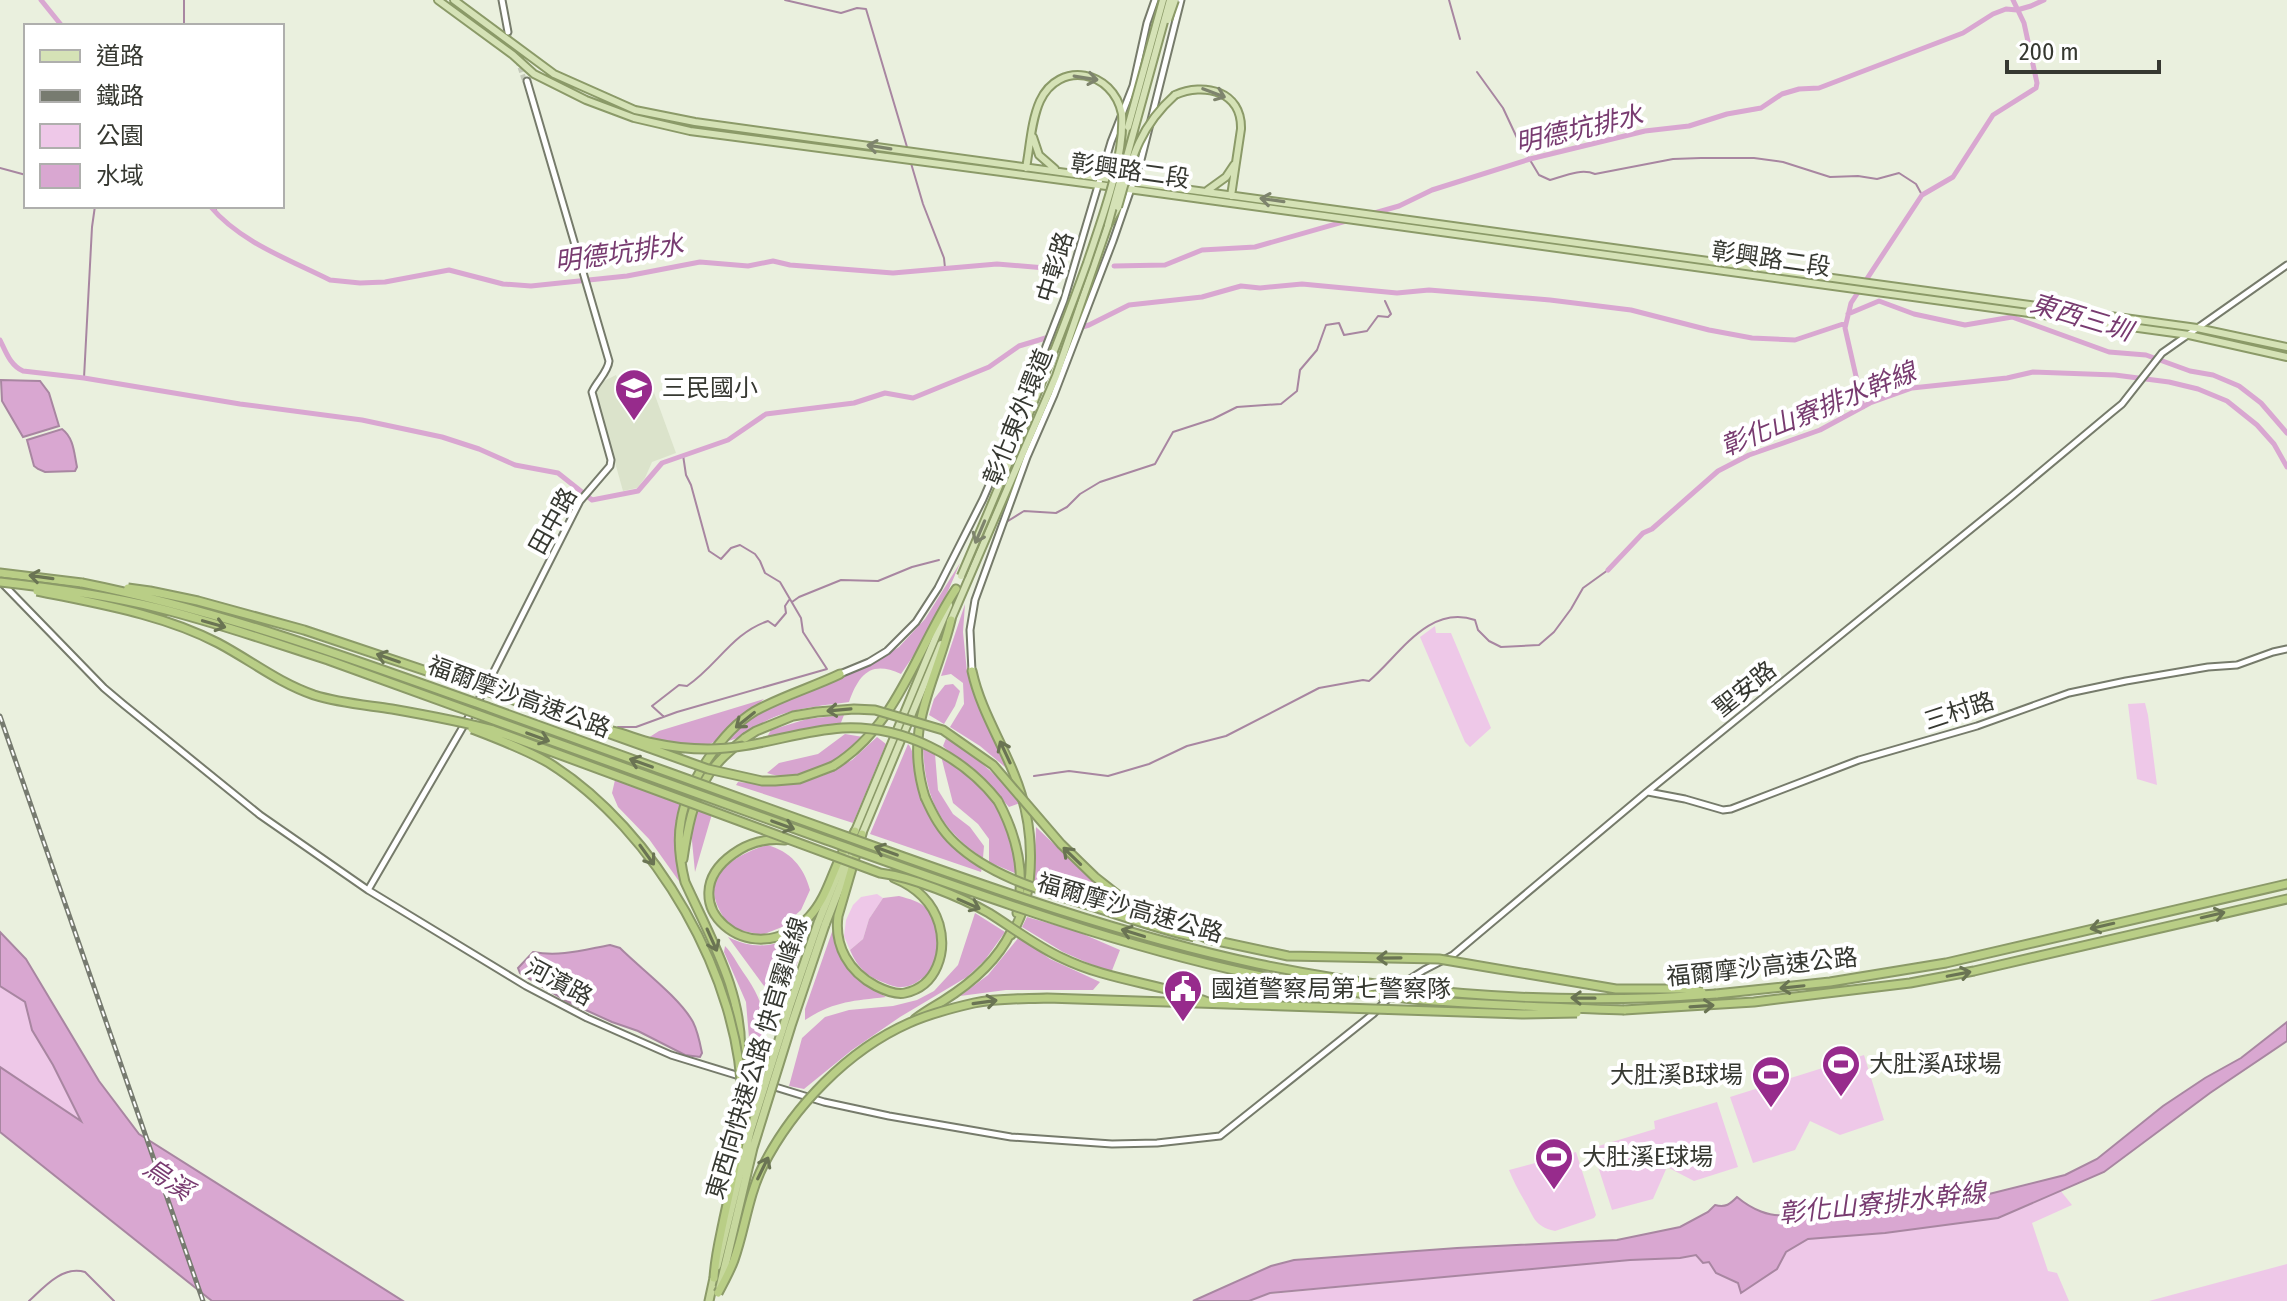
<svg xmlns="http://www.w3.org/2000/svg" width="2287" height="1301" font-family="'Fira Sans Condensed','Noto Sans TC',sans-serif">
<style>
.built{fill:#dbe3cb}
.green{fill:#eec8e8}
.forest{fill:#d7a5cf}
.water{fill:#d9a7d1;stroke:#a886a1;stroke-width:2}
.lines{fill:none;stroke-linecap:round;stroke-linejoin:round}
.stream{stroke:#a886a1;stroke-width:2}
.canal{stroke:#d9a7d1;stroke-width:5}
.tertiary-tunnel{stroke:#c6cbbb;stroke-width:5;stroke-dasharray:5 2.5;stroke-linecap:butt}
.tertiary-casing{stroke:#767b6b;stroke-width:9}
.primary-casing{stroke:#8b9a68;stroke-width:10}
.trunk-casing{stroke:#8b9a68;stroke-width:11}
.motorway-casing{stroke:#8b9a68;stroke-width:11}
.tertiary{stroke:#fff;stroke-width:5}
.primary{stroke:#d5e2b6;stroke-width:6}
.trunk{stroke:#c7d89e;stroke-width:7}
.motorway{stroke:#b9ce86;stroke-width:7}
.rail-casing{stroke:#777b70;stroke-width:5}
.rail{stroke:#fff;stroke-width:2;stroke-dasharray:6;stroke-linecap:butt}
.primary-bridge-casing{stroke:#8b9a68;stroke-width:10;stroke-linecap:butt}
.trunk-bridge-casing{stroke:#8b9a68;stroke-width:11;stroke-linecap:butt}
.motorway-bridge-casing{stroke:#8b9a68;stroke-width:11;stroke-linecap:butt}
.primary-bridge{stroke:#d5e2b6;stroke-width:6}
.trunk-bridge{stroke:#c7d89e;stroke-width:7}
.motorway-bridge{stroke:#b9ce86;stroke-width:7}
.oneway{stroke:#7e846d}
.oneway2{stroke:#6a7453}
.labels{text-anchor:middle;stroke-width:8;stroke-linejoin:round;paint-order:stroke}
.street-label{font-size:24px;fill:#363831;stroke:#fff}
.poi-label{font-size:24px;fill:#363831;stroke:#fff;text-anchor:start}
.water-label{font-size:26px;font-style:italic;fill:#783b70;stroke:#fff}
</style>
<rect width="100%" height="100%" fill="#eaf0de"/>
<path class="built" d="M616 375 620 387 649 379 676 453 652 462 645 478 637 488 623 491 595 391 602 382Z"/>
<path class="green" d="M1435 626 1436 633H1451L1491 728 1470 747 1465 742 1420 637Z
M2145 703 2148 715 2157 785 2137 779 2128 704Z
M877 894 883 898 869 919 863 939 850 950 844 936 846 920 853 905 861 897Z
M0 986 25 1002 32 1030 53 1065 82 1123 0 1067Z
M1864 1055 1884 1120 1840 1135 1810 1121 1795 1150 1753 1163 1730 1097Z
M1717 1102 1738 1167 1694 1181 1667 1167 1653 1199 1612 1210 1592 1148 1655 1129 1654 1121Z
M1576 1152 1596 1215 1594 1218 1555 1231C1533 1226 1534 1216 1524 1200 1518 1190 1513 1180 1509 1170Z
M2060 1190 2072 1205 2032 1223 2048 1271 2057 1273 2069 1301H1249L1270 1294 1630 1260 1680 1258 1696 1255 1709 1261 1716 1273 1738 1284 1741 1292 1777 1269 1786 1252 1808 1239 1885 1233 1998 1218Z
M2287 1264V1301H2149Z"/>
<path class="forest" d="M960 563C944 602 926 639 901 674 871 660 859 674 849 702 820 706 790 708 764 722 752 729 738 741 725 741L748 720 776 705 880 659 899 647 925 619Z
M965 604 963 632 967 672 1011 772 980 746 950 727 964 704 963 683 951 674 941 676Z
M953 684 960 691 955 706 944 724 929 715 934 699 945 685Z
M764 699C750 711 731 733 716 741 700 751 665 742 648 738L659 731Z
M844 715 840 725 767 737 771 730 807 719Z
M845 734 863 737C838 761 803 785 767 773L779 763 818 754Z
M947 736C974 756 999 776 1020 803L1009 807 974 769 946 749 943 746Z
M877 737 886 744 853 823 736 785 738 782 779 786 822 776 852 760Z
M908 744C915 752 913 764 915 774 925 814 946 845 982 867L981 872 870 834Z
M923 747 935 754 938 790 953 814 970 827 984 846 983 858C940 829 925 799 923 747Z
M941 756C993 786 1007 817 1017 874L989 862V839L978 824 953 803Z
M615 780 682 805 675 840 681 884 649 839 618 807 612 793Z
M697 809 712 814 695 872 691 831Z
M1036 827 1116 903 1125 911 1034 881Z
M767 845C790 851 804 867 810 890L801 910 782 927 762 935 730 928C724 918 715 905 714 893 712 867 746 851 767 845Z
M899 896C909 899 920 901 927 909 937 919 941 942 938 956 935 969 917 987 902 987 897 988 890 985 885 983 867 977 857 967 850 950L863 939 869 919 883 898Z
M975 913 1005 932 985 960 967 977 900 1017 852 1050 804 1089 789 1086 802 1038 825 1017 849 1010 893 1006 917 1000 934 991 958 965Z
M1027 917 1076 931 1120 950 1111 973 1063 952 1022 927Z
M811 924 781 1009 728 937C760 953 784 945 811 924Z
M833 929C836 968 855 978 886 997 852 1001 835 1001 805 1020V1009Z
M1019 937 1050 959 1100 982 1093 990H1006L960 996 988 975Z
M725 946C732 953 737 963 743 972 767 1006 769 1023 756 1062L750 1050 746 1002 724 952Z"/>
<path class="water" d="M1 380 40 381 49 393 59 426 23 437 2 401Z
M62 429C74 438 74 453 77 467L75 471 45 472 38 469 34 466 27 440Z
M0 932 26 959 99 1081 139 1134 403 1301H212L0 1132V1067L81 1121 53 1065 32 1030 25 1002 0 986Z
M610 945 620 948C641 969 679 997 693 1022 698 1032 700 1043 702 1053L700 1057 685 1055 638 1031 612 1022 568 1002 520 973 518 968 533 952C560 957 583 950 610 945Z
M2287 1022V1041L2210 1093 2104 1172 1998 1218 1885 1233 1808 1239 1786 1252 1777 1269 1741 1293 1738 1283 1716 1273 1709 1262 1703 1263 1696 1255 1680 1258 1630 1260 1270 1293 1249 1301H1193L1271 1266 1294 1260 1457 1248 1617 1240 1680 1227 1708 1212 1715 1205C1726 1208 1730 1204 1737 1197 1750 1208 1771 1219 1788 1214L1801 1219 1823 1215 1930 1206 1973 1198 2065 1175 2097 1159 2163 1106 2205 1078 2241 1058Z"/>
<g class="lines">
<path class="stream" d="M785 0 841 13 857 8 866 9 907 147
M1449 0 1460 39
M184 26V0
M1477 72 1503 108 1518 140 1539 175 1550 180C1564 176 1581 168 1595 174L1673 159 1701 158H1754L1783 162 1830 177 1858 176 1877 179 1899 173 1916 184 1922 195
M908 153 923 204 944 258 945 268
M0 168 26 175
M214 212 218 206
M84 378 92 227 95 206
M1008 521 1024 511 1056 513 1067 507 1080 494 1100 482 1155 464 1173 432 1213 419 1237 407 1281 404 1297 391 1300 370 1317 350 1326 325 1339 323 1344 335 1367 331 1378 316 1388 317 1391 314 1385 301
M792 602 799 597 841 580 878 581 912 567 939 560
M663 716 652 706 679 685 687 686C717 666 732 633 768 621L775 626 786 613 785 606 789 600
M618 727H636L677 712 827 669 803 632 801 618 780 582 765 573 760 561 755 554 740 545 731 548 721 559 709 551 691 485 686 475 683 455
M1034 776 1069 771 1108 776 1149 764 1187 746 1226 736 1319 688 1363 680 1369 681C1399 656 1428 604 1475 620L1478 630 1489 641 1501 647 1539 645 1554 632 1571 609 1583 588 1608 570
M29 1301C44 1287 63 1265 85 1272L114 1301"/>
<path class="canal" d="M41 0 62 26
M210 206C240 242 288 259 330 280L360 283 385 282 449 270 503 284 531 286 627 276 700 262 748 266 773 261 790 265 893 273 997 264 1057 269
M1114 266 1165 265 1202 250 1255 247 1399 206 1432 190 1530 159 1645 131 1689 126 1727 114 1761 108 1782 94 1799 89 1819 88 1963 33 1993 14 2006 9 2017 10 2031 6 2044 0
M1848 314 1879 301 1914 314 1965 325 2012 317 2109 352 2146 355 2190 371 2213 375 2239 386 2261 403 2287 433
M0 340C6 352 10 365 23 371L84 378 240 404 362 420 442 437 479 449 515 465 558 473 592 500 638 491 662 463 728 440 766 414 854 403 885 393 913 398 989 367 1019 346 1089 325 1129 305 1202 297 1241 286 1260 288 1302 284 1397 293 1429 290 1550 300 1631 310 1709 330 1752 338 1795 340 1846 323
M1863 407 1845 328 1851 303 1922 195 1953 177 1993 115 2036 88 2037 83 2024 23 2013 0
M1608 570 1643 533 1652 529 1718 471 1749 455 1820 430 1870 403 1912 388 2007 378 2033 372 2115 375 2169 382 2198 389 2227 401 2257 425 2274 444 2287 467"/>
<path class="tertiary-tunnel" d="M508 32 525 82"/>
<g class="tertiary-casing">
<path id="tertiary" d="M502 0 508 32
M1 582 104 688 123 704 260 815 368 890 526 986 587 1018 671 1055 824 1102 889 1116 1011 1137 1112 1144 1157 1143 1220 1136 1373 1014 1402 984 1424 970 1453 955 1647 792 2013 495 2111 413 2122 404 2162 353 2287 265
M972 671 970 630 975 600 1027 457 1054 395 1113 241 1141 160 1181 0
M840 674 869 662 887 651 916 622 938 588 983 499 1017 421 1064 300 1111 142 1133 86 1147 23 1155 0
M1648 792 1685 799 1723 810 1731 809 1859 760 1977 726 2069 693 2126 681 2208 667 2237 665 2273 652 2287 649
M368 890 485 689 580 501 610 466 611 460 592 392C597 381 608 372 609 361L527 81"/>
</g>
<g class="primary-casing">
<path id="primary" d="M438 0 513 55 534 74 586 100 634 118 690 131 1099 185 2189 335 2287 357
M454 0 554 74 635 110 695 122 2197 328 2287 347
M1175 95C1204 82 1242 91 1241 129L1231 196
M1033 137 1039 155 1055 169
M1122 146 1128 127
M1026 168C1030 147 1031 121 1040 101 1059 60 1113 70 1122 114
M1208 190 1226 177 1234 165
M950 622 1056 376 1108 225 1118 207
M855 831 949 605
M862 834 941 644"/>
</g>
<g class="trunk-casing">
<path id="trunk" d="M818 923 845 855
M825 925 852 856
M709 1301 714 1278"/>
</g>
<g class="motorway-casing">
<path id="motorway" d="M0 573 82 583
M972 671C980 708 1000 739 1014 774 1034 822 1039 890 1011 935
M833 766C898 726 916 649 956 589
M925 797C903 727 935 686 951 620
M998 801C1017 836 1026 873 1017 913
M862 834 838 916C834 946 849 972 876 986 884 990 896 995 905 993 937 986 947 952 939 924 932 901 916 887 894 878
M785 840C767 838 748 843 733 854 667 901 751 977 809 917 828 897 832 870 846 846 849 841 853 836 855 831
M683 859C687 831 693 798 709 774 718 760 732 749 745 738
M1716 994 1830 982 1946 963 2287 884
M1624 1010 1754 1002 1910 983 1974 971 2287 899
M915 1019C924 1012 933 1007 943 1001 970 984 997 961 1011 932
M740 1062C746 998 711 939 685 882 680 862 677 842 681 821 687 783 722 731 755 711 782 696 813 687 840 674"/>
</g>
<use href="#tertiary" class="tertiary"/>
<use href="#primary" class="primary"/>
<use href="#trunk" class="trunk"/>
<use href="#motorway" class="motorway"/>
<g class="rail-casing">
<path id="rail" d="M0 716 203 1301"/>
</g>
<use href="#rail" class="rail"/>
<g class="primary-bridge-casing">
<path id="primary-bridge" d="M1168 20 1175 0
M1128 127 1163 0
M1118 207C1131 161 1138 128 1175 95
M1108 225 1170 0
M961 576C1005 473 1049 369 1087 263 1101 221 1125 158 1122 114"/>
</g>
<g class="trunk-bridge-casing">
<path id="trunk-bridge" d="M717 1266 750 1132 790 1005 818 923
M720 1287 753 1148 791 1026 825 925"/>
</g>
<g class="motorway-bridge-casing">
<path id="motorway-bridge" d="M0 582C53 588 106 595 158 608 215 622 272 642 328 660 494 721 660 780 826 840 986 897 1145 957 1313 986 1416 1004 1520 1006 1624 1010
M82 583C222 611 356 660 490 708 613 752 736 797 859 841 990 888 1122 935 1258 964 1408 995 1564 1006 1716 994
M128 588 150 591 198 601 304 630 543 710 708 769 762 781H775L799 779 833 766
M37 591C99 604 162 614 218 643 252 661 277 682 314 695 339 703 366 705 392 709 426 715 460 721 493 730L880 873C912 877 961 897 989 913 1013 928 1036 946 1062 958 1109 981 1160 983 1208 1002
M472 729C498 739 525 749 549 763 655 829 742 979 742 1104 742 1142 732 1181 724 1218 720 1238 715 1257 714 1278
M612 731C626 734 639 740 653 743 671 747 690 749 708 749 754 749 797 731 842 728 902 725 962 755 998 801
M745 738 756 731 793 716 817 712 854 709 875 710 943 730 993 765 1061 844 1095 877 1123 899 1148 912 1208 939 1288 956 1439 959 1616 989H1689L1702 992
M925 797C933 815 941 830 955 843 993 879 1051 893 1100 909 1131 919 1162 930 1194 937
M718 1293C724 1282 730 1271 734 1260 745 1229 748 1196 763 1166 793 1107 848 1050 909 1023 929 1014 952 1008 974 1003 998 998 1023 999 1047 998L1522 1014 1577 1013"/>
</g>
<use href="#primary-bridge" class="primary-bridge"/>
<use href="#trunk-bridge" class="trunk-bridge"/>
<use href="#motorway-bridge" class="motorway-bridge"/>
</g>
<defs><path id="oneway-shaft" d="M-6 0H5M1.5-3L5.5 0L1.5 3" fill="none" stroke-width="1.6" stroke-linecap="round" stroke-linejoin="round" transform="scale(2)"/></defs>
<g class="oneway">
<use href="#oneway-shaft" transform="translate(1086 78) rotate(9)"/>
<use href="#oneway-shaft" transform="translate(1214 93) rotate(21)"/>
<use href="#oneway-shaft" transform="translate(879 147) rotate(-171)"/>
<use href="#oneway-shaft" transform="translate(1272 200) rotate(-172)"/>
<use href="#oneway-shaft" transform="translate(980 532) rotate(113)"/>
</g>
<g class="oneway2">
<use href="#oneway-shaft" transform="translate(41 577) rotate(-172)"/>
<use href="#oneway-shaft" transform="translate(214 624) rotate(16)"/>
<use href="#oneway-shaft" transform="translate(388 658) rotate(-161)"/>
<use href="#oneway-shaft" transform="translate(839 710) rotate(175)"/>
<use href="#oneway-shaft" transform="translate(745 720) rotate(141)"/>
<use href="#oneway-shaft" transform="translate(538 737) rotate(20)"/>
<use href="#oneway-shaft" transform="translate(1005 752) rotate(-115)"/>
<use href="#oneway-shaft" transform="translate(641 763) rotate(-160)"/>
<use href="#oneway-shaft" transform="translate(783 825) rotate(20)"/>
<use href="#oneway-shaft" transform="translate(886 851) rotate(-160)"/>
<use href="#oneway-shaft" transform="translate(647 855) rotate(54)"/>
<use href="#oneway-shaft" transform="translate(1072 856) rotate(-136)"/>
<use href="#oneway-shaft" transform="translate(969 904) rotate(24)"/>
<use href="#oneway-shaft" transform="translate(2213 915) rotate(-13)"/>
<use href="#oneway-shaft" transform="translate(2102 926) rotate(167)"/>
<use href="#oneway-shaft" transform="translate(1133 933) rotate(-163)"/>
<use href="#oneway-shaft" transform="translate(712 940) rotate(66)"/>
<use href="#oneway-shaft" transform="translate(1389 958) rotate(179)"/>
<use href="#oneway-shaft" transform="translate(1959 974) rotate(-11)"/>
<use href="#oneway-shaft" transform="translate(1792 987) rotate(174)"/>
<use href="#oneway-shaft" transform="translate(1583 998) rotate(-179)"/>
<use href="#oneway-shaft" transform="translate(985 1002) rotate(-8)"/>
<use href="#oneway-shaft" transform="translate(1702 1006) rotate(-4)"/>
<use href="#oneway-shaft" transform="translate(763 1168) rotate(-64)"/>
</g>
<defs>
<g id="school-pin" transform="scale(2)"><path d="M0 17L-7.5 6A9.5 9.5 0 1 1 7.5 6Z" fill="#972b8c" stroke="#fff"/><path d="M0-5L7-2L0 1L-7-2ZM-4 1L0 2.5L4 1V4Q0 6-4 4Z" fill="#fff"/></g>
<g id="civic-pin" transform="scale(2)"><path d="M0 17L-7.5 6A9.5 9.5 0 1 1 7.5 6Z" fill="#972b8c" stroke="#fff"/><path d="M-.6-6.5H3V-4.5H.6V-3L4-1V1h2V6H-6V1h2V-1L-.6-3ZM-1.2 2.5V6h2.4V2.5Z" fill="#fff"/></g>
<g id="stadium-pin" transform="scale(2)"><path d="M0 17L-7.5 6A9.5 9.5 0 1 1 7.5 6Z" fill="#972b8c" stroke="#fff"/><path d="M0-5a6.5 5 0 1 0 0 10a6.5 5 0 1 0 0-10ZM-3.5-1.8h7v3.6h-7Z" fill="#fff"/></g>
</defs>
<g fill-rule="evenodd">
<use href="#school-pin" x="634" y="388"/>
<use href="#civic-pin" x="1183" y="989"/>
<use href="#stadium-pin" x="1841" y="1064"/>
<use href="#stadium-pin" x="1771" y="1075"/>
<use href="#stadium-pin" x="1554" y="1157"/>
</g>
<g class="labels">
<g class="street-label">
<text transform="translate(1130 171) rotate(8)" y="8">彰興路二段</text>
<text transform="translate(1771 259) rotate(8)" y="8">彰興路二段</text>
<text transform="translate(1055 267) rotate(-73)" y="8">中彰路</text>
<text transform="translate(1018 417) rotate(-68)" y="8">彰化東外環道</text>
<text transform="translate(553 521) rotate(-61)" y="8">田中路</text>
<text transform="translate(1745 689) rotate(-39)" y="8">聖安路</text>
<text transform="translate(519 697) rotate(20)" y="8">福爾摩沙高速公路</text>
<text transform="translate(1959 711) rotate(-18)" y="8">三村路</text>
<text transform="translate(1130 908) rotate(16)" y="8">福爾摩沙高速公路</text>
<text transform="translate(1762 967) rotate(-6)" y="8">福爾摩沙高速公路</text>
<text transform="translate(559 982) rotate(28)" y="8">河濱路</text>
<text transform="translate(757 1058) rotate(-73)" y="8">東西向快速公路 快官霧峰線</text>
</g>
<g class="poi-label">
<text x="662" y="396">三民國小</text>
<text x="1211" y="997">國道警察局第七警察隊</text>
<text x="1869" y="1072">大肚溪A球場</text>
<text x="1743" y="1083" text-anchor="end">大肚溪B球場</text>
<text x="1582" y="1165">大肚溪E球場</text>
</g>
<g class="water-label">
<text transform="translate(1579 129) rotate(-13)" y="9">明德坑排水</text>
<text transform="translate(619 253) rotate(-8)" y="9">明德坑排水</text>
<text transform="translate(2081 317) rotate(17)" y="9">東西三圳</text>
<text transform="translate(1818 409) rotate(-22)" y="9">彰化山寮排水幹線</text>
<text transform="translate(168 1179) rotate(34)" y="9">烏溪</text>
<text transform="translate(1882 1203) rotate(-6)" y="9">彰化山寮排水幹線</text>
</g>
</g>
<rect x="24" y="24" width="260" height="184" fill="#ffffff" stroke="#afafad" stroke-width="2"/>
<rect x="40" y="50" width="40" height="12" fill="#d5e2b6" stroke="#afafad" stroke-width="2"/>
<text x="96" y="64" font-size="24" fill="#363831">道路</text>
<rect x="40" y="90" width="40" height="12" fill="#777b70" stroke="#afafad" stroke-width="2"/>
<text x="96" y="104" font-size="24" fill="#363831">鐵路</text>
<rect x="40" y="124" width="40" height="24" fill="#eec8e8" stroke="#afafad" stroke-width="2"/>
<text x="96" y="144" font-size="24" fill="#363831">公園</text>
<rect x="40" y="164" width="40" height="24" fill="#d9a7d1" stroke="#afafad" stroke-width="2"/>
<text x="96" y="184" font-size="24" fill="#363831">水域</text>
<path d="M2007 60v12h152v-12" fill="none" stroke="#363831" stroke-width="4"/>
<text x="2019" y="60" font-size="24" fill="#363831" stroke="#ffffff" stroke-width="6" paint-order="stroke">200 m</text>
</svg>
